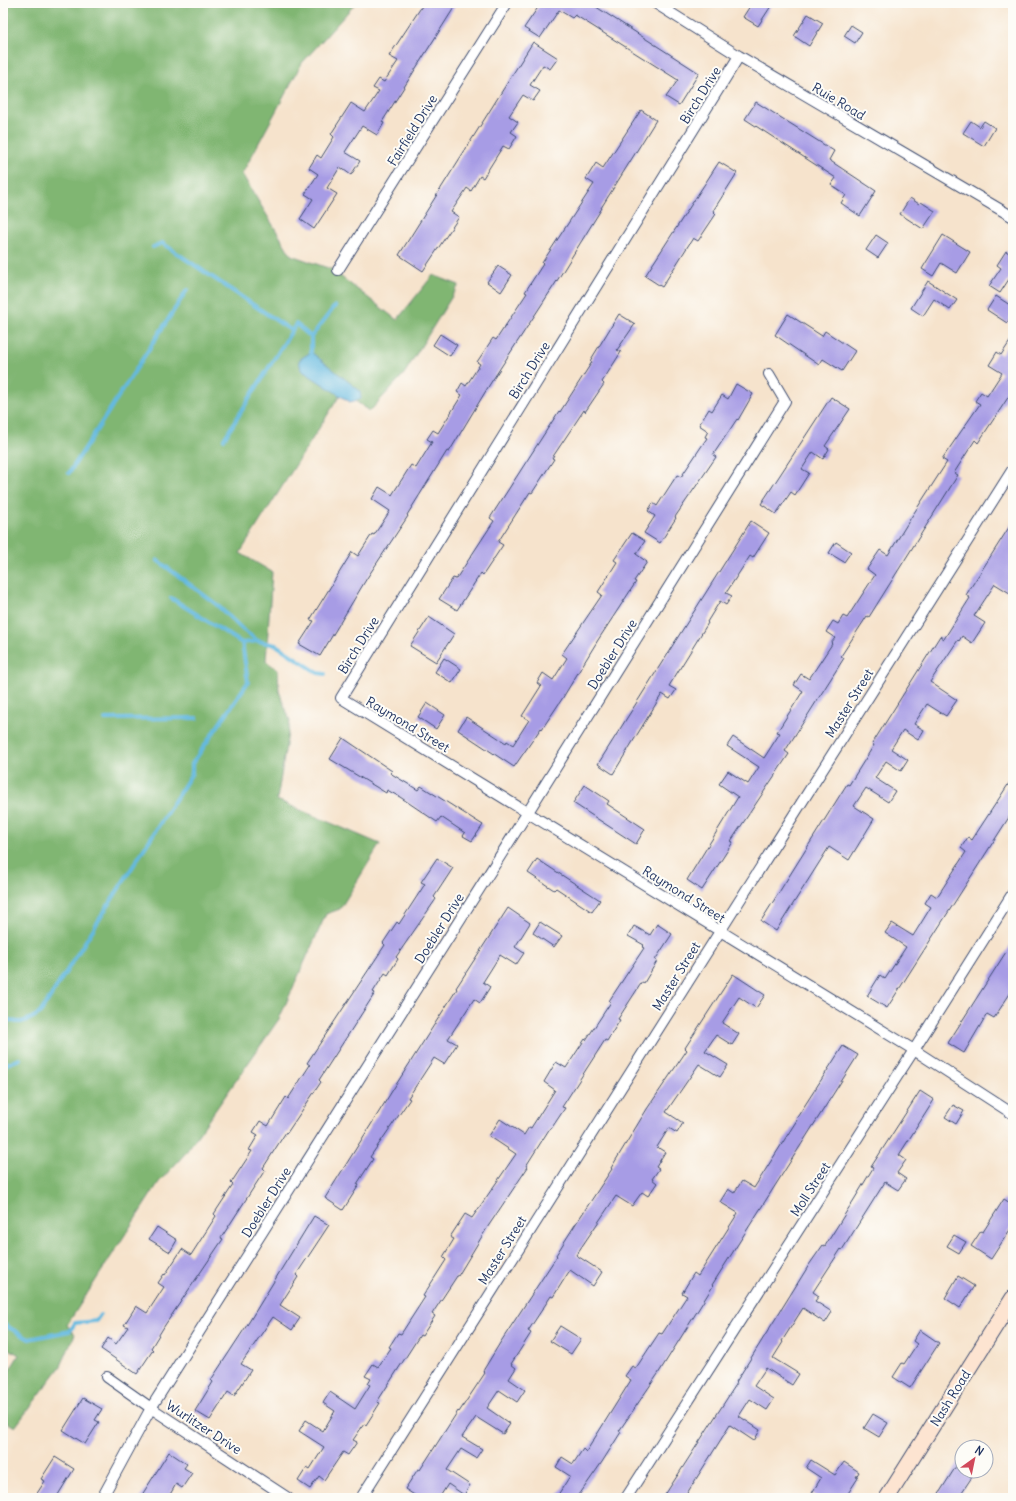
<svg xmlns="http://www.w3.org/2000/svg" width="1016" height="1501" font-family="Delius,sans-serif">
<style>
.forest{fill:#80b672;stroke:#4e7268}
.water{fill:#63b9e0;stroke:#3f749f}
.lines{fill:none;stroke-linecap:round;stroke-linejoin:round}
.stream{stroke:#63b9e0;stroke-width:4}
.building{fill:#a79ce5}
.street-casing{stroke:#3c4a6e;stroke-width:12}
.secondary-casing{stroke:#3c4a6e;stroke-width:17}
.street{stroke:#fff;stroke-width:10}
.secondary{stroke:#fde4d1;stroke-width:15}
.labels{text-anchor:middle;stroke-width:4;stroke-linejoin:round;paint-order:stroke}
.street-label{font-size:13px;fill:#1b2f5e;stroke:#fdfcf7}
</style>
<rect width="100%" height="100%" fill="#fdfcf7"/>
<filter id="ink" filterUnits="userSpaceOnUse"><feTurbulence type="fractalNoise" baseFrequency=".025" numOctaves="2"/><feDisplacementMap in="SourceGraphic" scale="8" xChannelSelector="R" yChannelSelector="G"/><feConvolveMatrix kernelMatrix="1 2 1 2 8 2 1 2 1" color-interpolation-filters="sRGB"/></filter>
<filter id="wash" filterUnits="userSpaceOnUse"><feTurbulence type="fractalNoise" baseFrequency=".012" numOctaves="4" result="noise"/><feDisplacementMap in="SourceGraphic" scale="16" xChannelSelector="R" yChannelSelector="G"/><feGaussianBlur stdDeviation="0.9" result="paint"/><feColorMatrix in="noise" values="0 0 0 0 0 0 0 0 0 0 0 0 0 0 0 0 0 1.4 0 .05"/><feComposite in="paint" operator="in"/></filter>
<g filter="url(#wash)">
<rect width="100%" height="100%" fill="#f6e3cc"/>
<path class="forest" d="M3 3H356L302 63 242 174 291 255 331 269 397 320 433 275 459 285 404 374 370 411 342 392 240 553 272 572 266 661 278 670 279 691 290 721 277 800 380 844 340 909 326 914 279 1019 184 1155 159 1182 67 1325 75 1334 61 1366 15 1427 3 1420V1380L19 1355 3 1345Z"/>
<path class="water" d="M311 352 360 391 361 399 350 402 301 370 299 360Z"/>
<g class="lines">
<path class="stream" d="M153 247 162 243 292 331
M311 352V337
M224 439 296 324 311 337 335 306
M69 473 187 290
M157 560 216 604 243 630 258 641
M171 598 242 643 258 641 276 645 318 673 325 674
M105 719 197 718
M3 1017C19 1026 26 1022 40 1013L192 773V764L248 682 242 643
M3 1069 6 1064 20 1059
M3 1324 29 1339 70 1331 75 1323 96 1321 100 1315"/>
</g>
<g id="blocks">
<path class="building" d="M424 3H457L382 122 384 123 377 135 362 126 345 152 360 161 351 175 340 167 327 188 337 194 314 229 300 219 313 199 305 194 318 174 309 168 317 155 321 158 334 137 331 134 351 103 365 112 379 91 373 88 379 79 384 82 398 61 389 56Z
M541 3H590L699 73 679 105 666 97 678 80 575 15 572 18 559 10 540 38 524 28Z
M752 3H773L758 26 743 17Z
M808 14 823 23 809 46 794 36Z
M851 25 862 32 855 43 844 36Z
M533 42 558 58 550 69 543 65 530 85 540 91 533 101 523 95 509 116 518 122 511 132 517 136 509 149 503 146 483 178 480 176 471 191 467 188 451 212 459 217 423 271 399 255Z
M756 102 834 151 829 160 876 191 860 216 841 203 846 195 831 185 836 178 745 119Z
M641 110 656 120 601 208H602L555 284 490 384 449 452 447 451 407 515 408 516 367 578 320 656 299 644 314 621 310 620 352 552 358 556 372 534 374 535 390 511 372 499 379 487 392 495 411 465 416 468 432 442 427 439 433 430 438 433 462 395 457 392 462 383 466 386 480 364 477 362 493 338 496 340 527 293 525 292 543 264 542 263 594 184 586 179 596 163 603 168Z
M971 121 980 127 984 121 995 128 984 146 963 133Z
M719 162 737 173 713 211 716 214 698 241 693 238 662 287 645 276Z
M910 198 919 204 921 202 935 211 923 229 900 214Z
M876 235 888 243 878 258 866 250Z
M943 235 970 252 957 273 941 263 933 276 922 269Z
M1006 251 1013 256V273L1000 293 989 286 1001 268 997 265Z
M498 266 512 275 501 292 487 282Z
M928 281 957 300 950 310 934 299 923 316 911 308Z
M996 296 1013 307V313L1007 323 987 310Z
M619 314 635 324 617 350 621 352 602 382 604 384 585 412 584 410 552 458 554 459 532 493 530 492 498 542 503 545 483 575 481 573 457 610 439 599 453 578 456 579 494 521 490 518 559 411 560 412 592 362 590 361Z
M788 314 822 336 825 331 855 351 842 371 823 359 819 365 775 335Z
M440 334 457 345 450 356 433 345Z
M1013 337V390L978 443 975 440 954 473 958 475 869 617 867 616 841 656 844 658 785 751 789 754 731 841 733 842 702 890 687 880 738 797 719 784 728 771 748 784 759 767 727 746 733 737 764 758 780 733 777 732 803 691 794 685 801 674 809 679 832 644 831 643 835 638 826 632 833 621 838 624 843 616 847 618 875 575 867 569 880 550 888 555 912 516 947 462 942 459 980 404 975 401 981 392 987 396 1002 373 989 365 997 352 1001 355Z
M736 384 753 394 738 420 737 419 713 455 716 457 675 517 676 518 660 543 644 533 655 516 648 511 653 503 657 506 677 475 681 477 707 438 705 437 708 431 699 425 709 409 712 411 722 395 728 399Z
M831 397 850 409 825 446 829 449 823 459 813 452 802 469 809 473 795 495 791 492 776 514 761 504Z
M751 521 769 533 753 558 750 556 726 593 732 596 726 605 720 601 707 622 708 623 669 686 676 690 670 699 662 694 613 774 598 764Z
M1013 521V595L995 584 974 616 985 623 972 643 962 636 959 641 958 640 930 682 957 700 946 716 927 704 914 724 924 730 918 740 903 730 891 749 908 760 901 771 886 761 875 778 895 791 888 802 866 788 854 806 874 819 857 847 849 860 829 847 776 931 761 921 847 784 849 785 874 745 872 744 940 636 944 639 970 598 966 595Z
M632 533 645 541 636 554 647 562 634 581 636 582 598 640 562 699 542 729 541 728 514 767 458 730 466 717 506 743 507 741 513 745 529 720 522 716 541 686 537 683 543 673 553 680 567 658 562 654 602 595 598 592 617 562 614 560Z
M836 542 851 552 844 562 829 553Z
M429 617 454 634 436 662 410 646Z
M444 658 461 669 452 683 435 672Z
M427 703 445 715 436 729 418 717Z
M343 738 392 771 390 773 418 790 421 786 483 825 472 841 463 836 465 833 441 817 437 822 400 797 387 790 386 793 330 759Z
M1013 777V811L887 1008 867 996 880 975 885 979 906 947 885 933 892 923 913 936 931 907 925 903 931 893 937 897 966 852 961 848 968 837 972 840Z
M585 785 609 801 607 804 645 829 636 844 573 803Z
M437 858 453 868 434 897 436 899 396 957 398 959 388 975 385 973 373 992 375 993 319 1080 321 1082 287 1133 286 1132 263 1168 265 1170 221 1238 223 1239 165 1325 151 1348 153 1350 137 1374 101 1349 108 1338 116 1344 128 1327 124 1325 136 1306 147 1313 164 1287 158 1283 164 1274 165 1275 182 1249 191 1255 216 1216 214 1214 233 1185 231 1183 252 1151 249 1150 258 1135 253 1132 260 1121 268 1126 286 1097 288 1099 310 1065 307 1063 385 945 383 943 397 922 399 924 425 884 421 882Z
M537 859 600 900 592 912 556 888 554 890 528 873Z
M508 908 530 923 515 947 524 953 516 965 500 955 483 982 490 987 480 1003 474 999 448 1039 457 1044 444 1064 434 1058 408 1098 410 1099 370 1157 373 1159 357 1184 359 1185 343 1210 325 1198 399 1080 457 989 456 988Z
M540 922 562 936 554 947 533 933Z
M657 924 672 934 655 960 657 961 644 983 642 982 618 1019 620 1020 607 1041 605 1040 562 1107 565 1108 551 1129 550 1128 526 1166 528 1167 487 1228 458 1276H457L432 1314 435 1316 422 1336 420 1335 377 1402 380 1403 366 1425 364 1424 353 1440 357 1442 348 1455 343 1452 324 1480 319 1476 310 1489 298 1481 307 1467 310 1469 324 1447 299 1431 306 1420 323 1431 335 1411 323 1403 330 1392 355 1409 370 1385 368 1384 371 1379 365 1376 373 1364 378 1367 391 1348 389 1347 398 1333 401 1334 425 1297 423 1296 446 1260 443 1257 454 1239 450 1237 465 1214 472 1218 516 1154 489 1136 500 1119 524 1135 529 1127 531 1128 555 1090 544 1082 556 1062 566 1068 585 1039 586 1040 611 1002 609 1001 644 948 642 947 644 945 628 936 634 926 650 935Z
M1013 941V989L994 1018 987 1014 964 1053 948 1043Z
M733 974 765 995 756 1008 739 997 722 1023 739 1034 732 1045 716 1035 705 1051 728 1065 720 1077 699 1064 666 1112 683 1123 677 1133 669 1128 657 1147 665 1152 656 1167 659 1169 652 1179 657 1183 648 1196 642 1192 632 1206 616 1196 576 1255 602 1272 593 1286 570 1270 553 1297 551 1296 528 1331 531 1333 511 1364 516 1368 509 1379 525 1390 517 1402 499 1390 487 1408 510 1424 503 1434 476 1417 462 1437 482 1449 476 1458 461 1449 447 1470 470 1485 464 1495 448 1484 439 1498H419L405 1489 418 1469 420 1470 458 1411 459 1412 485 1373 483 1371 500 1343 557 1256 556 1255 575 1225 612 1169 611 1168 647 1109 687 1050 685 1048Z
M843 1046 858 1055 712 1285 713 1286 658 1374 619 1431 621 1432 602 1462 577 1498H556L570 1476 556 1467 562 1457 573 1464 583 1449 586 1452 631 1380 625 1376 632 1366 636 1368 659 1333 662 1334 687 1296 682 1293 694 1273 698 1276 738 1213 720 1202 728 1189 734 1193 742 1181 754 1188 797 1120 796 1119Z
M920 1091 934 1100 899 1155 906 1160 897 1173 906 1179 898 1190 885 1182 842 1250 841 1249 813 1292 819 1296 815 1301 832 1312 825 1323 803 1308 782 1341 783 1342 773 1358 799 1374 792 1385 766 1368 754 1386 774 1399 767 1410 750 1399 739 1416 760 1430 754 1441 730 1425 684 1498H663L737 1383 736 1382 809 1265 823 1245 825 1246 855 1198 873 1168 871 1167Z
M953 1105 964 1111 956 1124 945 1117Z
M1004 1199 1013 1205V1225L991 1259 971 1246 981 1231 983 1232Z
M314 1216 329 1225 296 1275 298 1277 280 1305 300 1318 292 1330 273 1317 241 1364 251 1370 234 1396 228 1392 210 1420 195 1411 213 1382 211 1380 249 1322Z
M157 1227 177 1240 170 1252 149 1239Z
M954 1235 966 1242 959 1253 947 1246Z
M958 1276 974 1286 960 1308 945 1298Z
M560 1326 581 1339 571 1354 550 1341Z
M920 1330 939 1343 910 1388 893 1377 902 1363 904 1364 917 1344 913 1341Z
M83 1398 102 1409 95 1420 99 1422 85 1444 63 1430Z
M873 1414 888 1423 879 1437 864 1428Z
M169 1452 187 1464 184 1468 192 1473 182 1488 176 1484 168 1498H140Z
M55 1457 74 1469 56 1498H34L45 1481 41 1479Z
M962 1457V1471H976L958 1498H936Z
M811 1460 835 1475 844 1462 859 1472 856 1477 858 1478 845 1498H819L812 1493 821 1478 806 1468Z"/>
</g>
</g>
<g filter="url(#ink)">
<use href="#blocks" fill-opacity="0" stroke="#3c4a6e" stroke-width="1"/>
<g class="lines">
<g class="street-casing">
<path id="street" d="M655 3 739 56 1013 217
M739 56 341 698 914 1050 1013 1114
M338 270 507 3
M107 1377 151 1408 288 1498
M102 1498 151 1408 528 812 785 401 769 374
M361 1498 1013 469
M626 1498 914 1050 1013 893"/>
</g>
<g class="secondary-casing">
<path id="secondary" d="M887 1498 1013 1298"/>
</g>
<use href="#street" class="street"/>
<use href="#secondary" class="secondary"/>
</g>
</g>
<g class="labels">
<g class="street-label">
<text transform="translate(700 95) rotate(-58)" y="5">Birch Drive</text>
<text transform="translate(839 101) rotate(31)" y="5">Ruie Road</text>
<text transform="translate(412 130) rotate(-58)" y="5">Fairfield Drive</text>
<text transform="translate(529 370) rotate(-58)" y="5">Birch Drive</text>
<text transform="translate(358 645) rotate(-58)" y="5">Birch Drive</text>
<text transform="translate(612 654) rotate(-58)" y="5">Doebler Drive</text>
<text transform="translate(849 703) rotate(-58)" y="5">Master Street</text>
<text transform="translate(408 724) rotate(31)" y="5">Raymond Street</text>
<text transform="translate(684 894) rotate(32)" y="5">Raymond Street</text>
<text transform="translate(439 928) rotate(-58)" y="5">Doebler Drive</text>
<text transform="translate(676 976) rotate(-58)" y="5">Master Street</text>
<text transform="translate(810 1189) rotate(-57)" y="5">Moll Street</text>
<text transform="translate(266 1202) rotate(-58)" y="5">Doebler Drive</text>
<text transform="translate(502 1250) rotate(-58)" y="5">Master Street</text>
<text transform="translate(950 1398) rotate(-58)" y="5">Nash Road</text>
<text transform="translate(204 1427) rotate(33)" y="5">Wurlitzer Drive</text>
</g>
</g>
<rect width="1016" height="1501" fill="none" stroke="#fdfcf7" stroke-width="16"/>
<g transform="translate(974 1459) rotate(33)"><circle r="19" fill="#fdfcf7" stroke="#a3aaba"/>
<path d="M0-3L7 15L0 10L-7 15Z" fill="#d1495b"/>
<text y="-6" font-size="11" font-weight="bold" text-anchor="middle" fill="#1b2f5e">N</text>
</g>
</svg>
